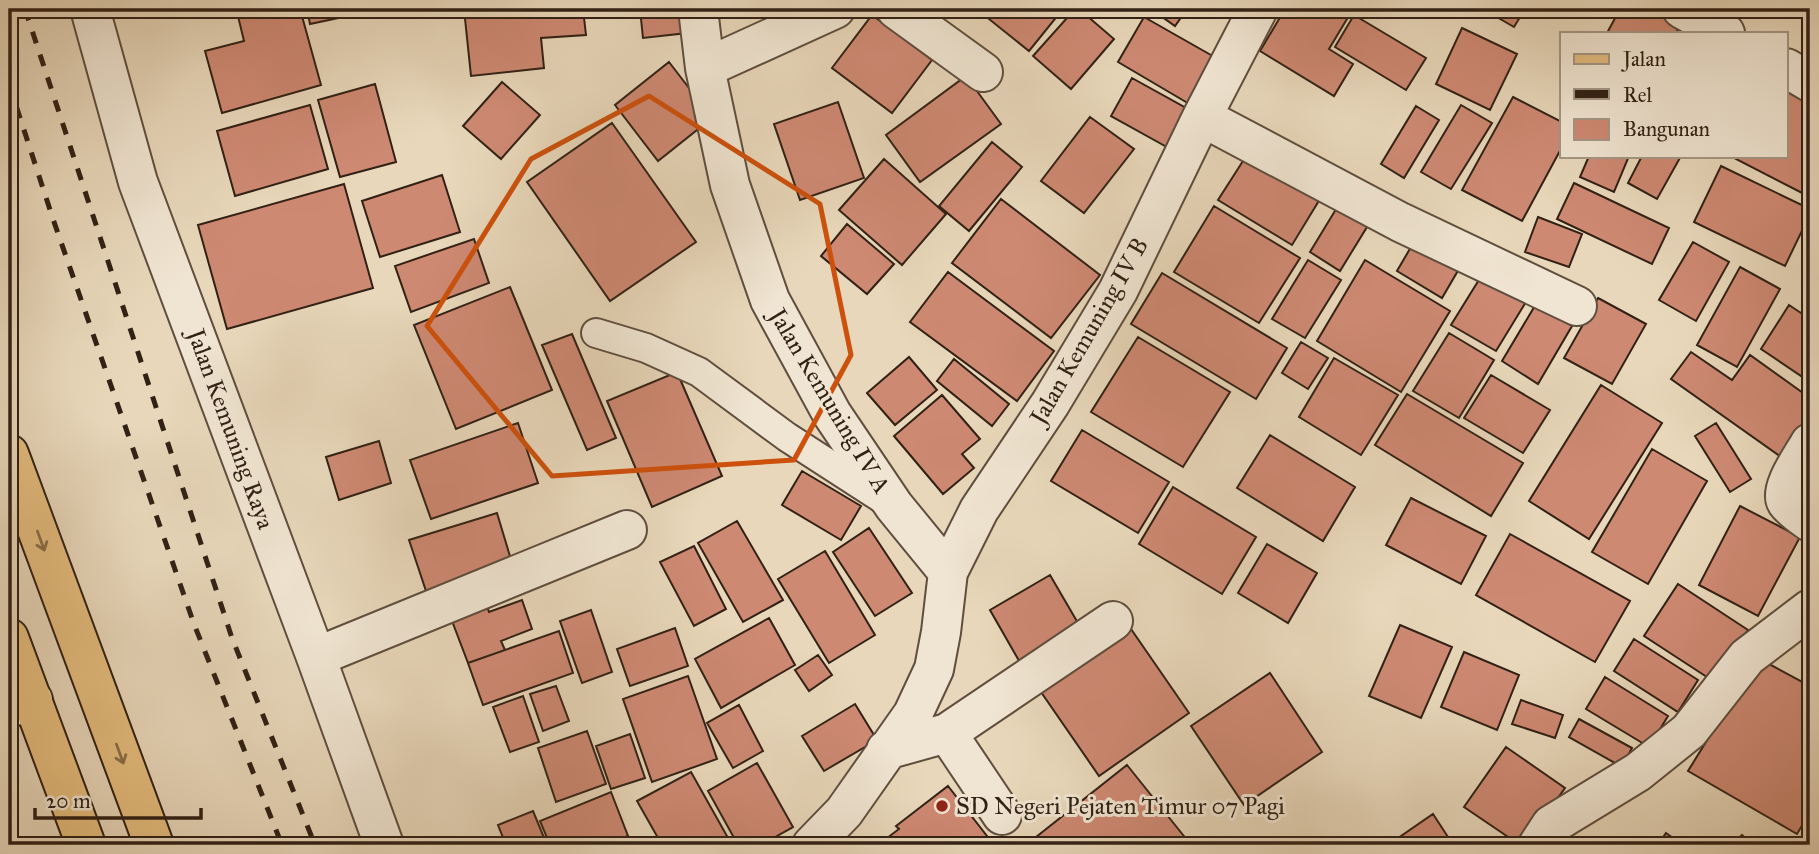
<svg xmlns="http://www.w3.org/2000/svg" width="1819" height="854" font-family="'IM FELL Great Primer',serif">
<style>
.building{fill:#ce8973;stroke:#312115;stroke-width:2}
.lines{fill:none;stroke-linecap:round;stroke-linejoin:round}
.lane-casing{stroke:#5f4e3e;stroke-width:32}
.street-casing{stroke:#5f4e3e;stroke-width:42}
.primary-casing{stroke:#312115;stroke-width:42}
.lane{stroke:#f0e5d2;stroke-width:28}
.street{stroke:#f0e5d2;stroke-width:38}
.primary{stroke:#e4bc7d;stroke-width:38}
.rail{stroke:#312115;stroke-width:5;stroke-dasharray:12 12;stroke-linecap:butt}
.oneway{stroke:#8a6e49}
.marked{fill:none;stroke:#cd510d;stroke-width:5;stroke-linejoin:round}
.poi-dot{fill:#8f2418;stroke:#f0e5d2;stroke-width:2.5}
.labels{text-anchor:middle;stroke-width:6;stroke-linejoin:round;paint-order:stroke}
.street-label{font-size:24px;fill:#312115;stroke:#f0e5d2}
.poi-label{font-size:24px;fill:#312115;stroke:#f0e5d2;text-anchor:start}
</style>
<rect width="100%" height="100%" fill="#e8d7ba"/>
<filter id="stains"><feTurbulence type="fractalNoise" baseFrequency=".00286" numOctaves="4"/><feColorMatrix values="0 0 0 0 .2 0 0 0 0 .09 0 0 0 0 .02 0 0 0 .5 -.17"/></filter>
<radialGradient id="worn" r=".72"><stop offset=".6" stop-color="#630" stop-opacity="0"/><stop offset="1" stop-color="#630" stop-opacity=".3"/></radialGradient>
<path class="building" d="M247 9H300L321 85 222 113 205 51 244 41 237 12Z
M307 9H381L310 24Z
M464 9H583L586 35 541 38 544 68 471 76Z
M640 9H684L687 33 643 38Z
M766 9H807L771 23Z
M981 9H1063L1029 51 979 11Z
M1075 9H1079L1114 39 1071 89 1033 56Z
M1151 9H1187L1175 26Z
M1285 9H1353L1329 49 1353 64 1334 96 1260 51Z
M1483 9H1525L1514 27Z
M1620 9H1661L1683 20 1676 33H1607Z
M872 15 932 60 892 113 832 68Z
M1354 15 1426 58 1406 90 1335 47Z
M1144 17 1218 59 1191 105 1118 62Z
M1462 28 1517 54 1490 110 1436 84Z
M669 62 712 118 658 161 615 105Z
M966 76 1001 124 920 182 886 135Z
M1132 78 1195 113 1174 151 1111 116Z
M502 82 540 115 501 159 463 126Z
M375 84 396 162 340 177 318 100Z
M1786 84 1810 96V197L1732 157V156H1786Z
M1513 97 1562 122V147L1522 221 1462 190Z
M838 102 864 178 800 200 774 124Z
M310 105 328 169 235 196 217 131Z
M1461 105 1492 123 1451 189 1421 172Z
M1416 106 1439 120 1404 178 1381 164Z
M1090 117 1134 149 1084 213 1041 181Z
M612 123 696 242 610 301 527 182Z
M992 142 1022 167 969 231 939 206Z
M1250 150 1323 194 1292 245 1218 200Z
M1589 156H1629L1614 192 1580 177Z
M1642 156H1681L1657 199 1628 183Z
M884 159 946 214 902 265 839 210Z
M1721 166 1810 209V214L1785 266 1694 222Z
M442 175 460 232 380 257 362 201Z
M1574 183 1669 228 1652 264 1557 219Z
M344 184 373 288 227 329 198 225Z
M1344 196 1375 214 1340 271 1310 252Z
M1001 199 1100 275 1051 338 952 263Z
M1214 206 1300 258 1259 323 1174 272Z
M1538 217 1582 234 1569 267 1525 252Z
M847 224 894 264 867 294 821 256Z
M1418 235 1463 262 1442 298 1397 271Z
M474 239 489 283 411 312 395 266Z
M1693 242 1729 262 1696 321 1659 300Z
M1308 260 1341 280 1305 338 1272 319Z
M1365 260 1450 311 1401 392 1317 341Z
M1740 267 1780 289 1737 367 1697 345Z
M1485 270 1529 297 1496 351 1451 325Z
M948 272 1054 351 1017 401 910 322Z
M1162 273 1287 348 1256 399 1131 324Z
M510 287 552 390 456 429 414 325Z
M1598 298 1646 324 1612 384 1564 358Z
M1536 304 1572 326 1538 384 1502 361Z
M1789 305 1810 319V382L1761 349Z
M1449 333 1494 360 1459 418 1413 391Z
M572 334 616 438 587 450 542 345Z
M1138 337 1230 392 1183 467 1091 412Z
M1301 342 1328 358 1308 389 1282 373Z
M1691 352 1732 380 1750 355 1810 398V416L1781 457 1671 379Z
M909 357 937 390 895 425 867 393Z
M1334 358 1398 395 1361 455 1299 417Z
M954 359 1009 404 992 426 937 381Z
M677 372 722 476 652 507 607 401Z
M1491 375 1550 410 1523 453 1464 418Z
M1601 385 1662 423 1589 539 1529 501Z
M1407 394 1523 463 1491 516 1375 445Z
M942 395 980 439 962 454 974 468 943 494 894 436Z
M518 423 538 483 431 519 410 460Z
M1716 423 1751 479 1730 492 1695 436Z
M1082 430 1169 482 1138 533 1051 481Z
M1270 435 1355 487 1323 541 1237 488Z
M379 441 391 483 339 500 326 457Z
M1652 449 1707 481 1648 584 1592 552Z
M802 471 861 506 841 540 782 505Z
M1810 480V514L1794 504Z
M1173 487 1256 537 1222 594 1139 544Z
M1411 498 1486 536 1461 584 1386 545Z
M1740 506 1800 537 1758 616 1699 585Z
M497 513 512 563 426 591 409 540Z
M737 521 783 600 743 622 698 543Z
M869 528 912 593 875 616 833 552Z
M1510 534 1630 601 1595 662 1476 595Z
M1267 544 1317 573 1288 623 1238 593Z
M694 546 726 609 694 626 660 562Z
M825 551 875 635 829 663 778 579Z
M1050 575 1082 630 1022 666 990 610Z
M1678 584 1748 630 1713 681 1644 636Z
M482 592 489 612 522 600 532 629 501 641 505 650 468 663 446 605Z
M591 610 612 672 582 683 560 621Z
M769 618 795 665 721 708 695 659Z
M1400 625 1452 647 1421 718 1369 696Z
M675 628 688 666 630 686 617 649Z
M1131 629 1189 713 1099 776 1041 692Z
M559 631 573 673 483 705 468 663Z
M1634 639 1698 680 1678 712 1614 671Z
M1464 652 1519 675 1497 730 1441 707Z
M818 655 832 675 809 691 795 670Z
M1758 658 1810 686V812L1797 834 1688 771Z
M1270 673 1322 752 1244 805 1191 726Z
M688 676 717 759 652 782 623 699Z
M1605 677 1668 716 1649 747 1586 709Z
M556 686 569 721 543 731 530 694Z
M523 696 539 742 510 752 493 707Z
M1521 700 1563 715 1555 738 1512 724Z
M855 704 877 740 824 771 802 736Z
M739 705 763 751 733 768 707 723Z
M1579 719 1632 748 1622 767 1569 737Z
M587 731 606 784 556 802 538 748Z
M630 734 645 778 611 789 596 746Z
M1506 747 1565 788 1524 845H1520L1464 807Z
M757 763 793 827 761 845H738L708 791Z
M1127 765 1191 845H1026Z
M691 772 732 845H662L637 801Z
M948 786 994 845H878L899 829 896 826Z
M611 792 628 836 605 845H550L540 821Z
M533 811 547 845H506L498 825Z
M1433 814 1448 837 1437 845H1393L1391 843Z
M1666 833 1683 845H1658Z
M1561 835 1575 845H1554Z
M1742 835 1753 845H1732Z"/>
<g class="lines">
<g class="lane-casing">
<path id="lane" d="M596 333 646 348 699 372 787 437 886 501"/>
</g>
<g class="street-casing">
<path id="street" d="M90 9 138 182 316 657 384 845
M698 9 705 68 730 185 770 300 832 414 894 506 948 572
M896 9 983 72
M1682 9 1725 33
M705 68 835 9
M1786 68 1810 82
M1202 117 1400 222 1577 306
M1810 443C1803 456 1776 492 1788 504 1794 511 1803 517 1810 522
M316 657 627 530
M9 708 33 700
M947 733 1002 815
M886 750 947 733 1113 621
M812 845 844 812 913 714 934 669 941 632 948 572 979 510 1050 404 1118 291 1202 117 1258 9
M1538 845 1551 825 1638 772 1689 731 1747 657 1810 609"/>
</g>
<g class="primary-casing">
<path id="primary" d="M9 454 154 845
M9 638 86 845"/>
</g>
<use href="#lane" class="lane"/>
<use href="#street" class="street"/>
<use href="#primary" class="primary"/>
<path class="rail" d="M25 9 232 638 315 845
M9 84 53 219 194 624 282 845"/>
</g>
<defs><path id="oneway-shaft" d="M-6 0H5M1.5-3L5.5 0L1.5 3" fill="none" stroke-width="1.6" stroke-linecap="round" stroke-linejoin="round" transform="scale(1.75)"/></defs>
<g class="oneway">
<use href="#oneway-shaft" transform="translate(41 541) rotate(70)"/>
<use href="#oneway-shaft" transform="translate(120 754) rotate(70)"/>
</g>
<path class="marked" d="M649 96 820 204 851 355 794 460 552 476 427 326 531 159Z"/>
<circle class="poi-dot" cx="942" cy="806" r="7"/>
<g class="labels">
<g class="street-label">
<text transform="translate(1089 331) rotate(-60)" y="8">Jalan Kemuning IV B</text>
<text transform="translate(830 401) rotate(59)" y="8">Jalan Kemuning IV A</text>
<text transform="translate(231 429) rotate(70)" y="8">Jalan Kemuning Raya</text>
</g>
<g class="poi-label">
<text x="956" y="814">SD Negeri Pejaten Timur 07 Pagi</text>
</g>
</g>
<rect width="1819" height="854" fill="none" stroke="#e8d7ba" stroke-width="35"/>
<rect x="10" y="10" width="1798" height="833" fill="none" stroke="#312115" stroke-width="3.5"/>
<rect x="18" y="18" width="1784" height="819" fill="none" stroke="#312115" stroke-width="2"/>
<rect x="1560" y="32" width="228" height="126" fill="#f0e5d2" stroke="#a49786" stroke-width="2"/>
<rect x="1574" y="54" width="35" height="10" fill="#e4bc7d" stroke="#a49786" stroke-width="2"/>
<text x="1623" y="66" font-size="21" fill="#312115">Jalan</text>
<rect x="1574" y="89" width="35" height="10" fill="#312115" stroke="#a49786" stroke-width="2"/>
<text x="1623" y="102" font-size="21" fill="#312115">Rel</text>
<rect x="1574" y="119" width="35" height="21" fill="#ce8973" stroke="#a49786" stroke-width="2"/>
<text x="1623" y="136" font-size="21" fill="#312115">Bangunan</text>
<path d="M35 808v10h166v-10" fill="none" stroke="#312115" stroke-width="3.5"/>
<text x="46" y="808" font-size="21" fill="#312115" stroke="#f0e5d2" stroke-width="5" paint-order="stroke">20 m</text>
<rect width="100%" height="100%" filter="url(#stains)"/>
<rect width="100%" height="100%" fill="url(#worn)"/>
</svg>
